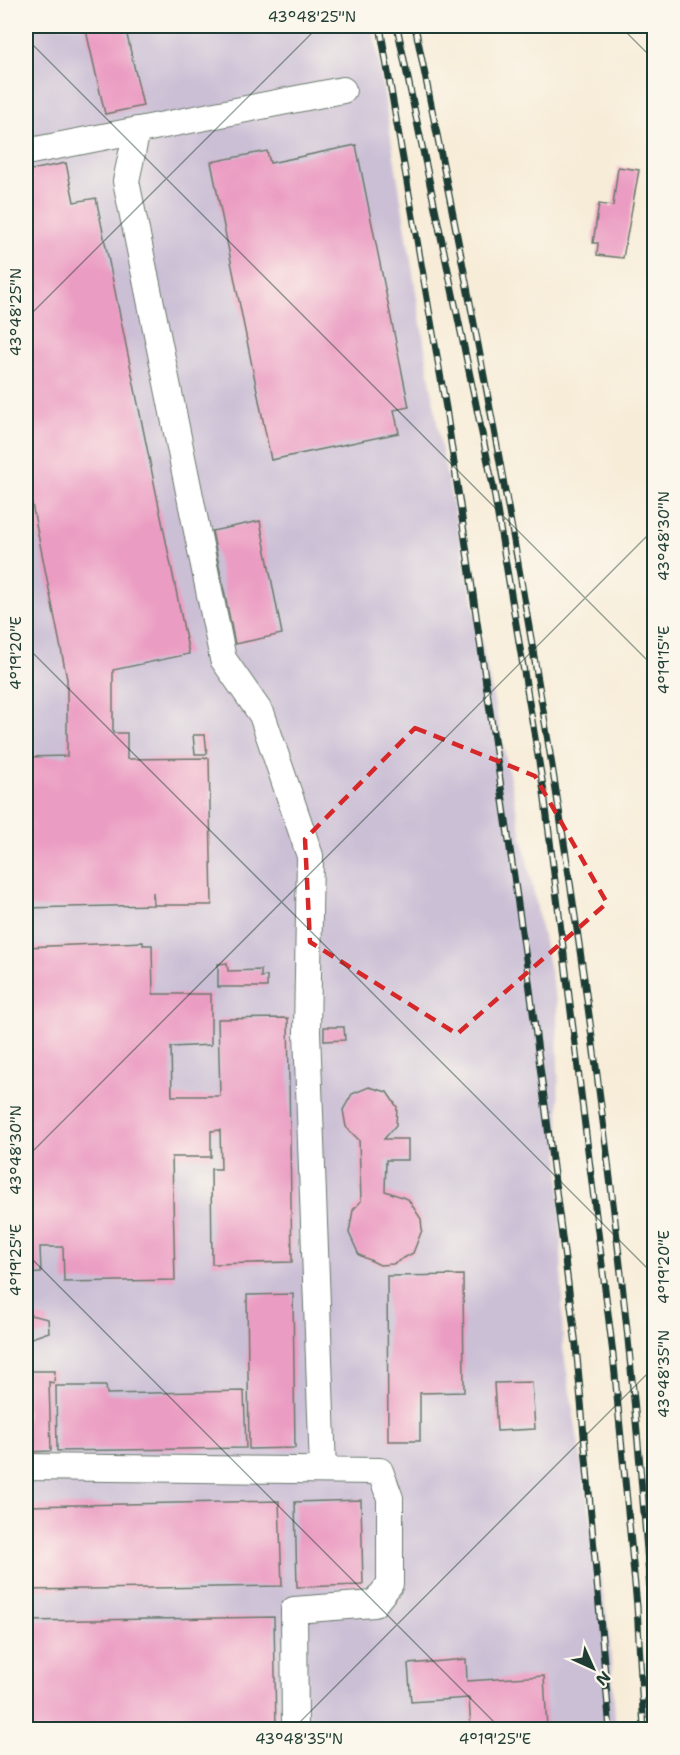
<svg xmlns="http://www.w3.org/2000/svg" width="680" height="1755" font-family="'Shantell Sans',sans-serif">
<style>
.industrial{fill:#cbbfd5}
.building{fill:#eb9cc2}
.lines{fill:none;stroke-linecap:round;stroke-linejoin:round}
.minor-casing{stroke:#6b7a6d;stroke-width:28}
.minor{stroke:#fff;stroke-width:26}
.rail-casing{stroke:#1f3d34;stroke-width:7}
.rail{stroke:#fbf7ec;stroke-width:4.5;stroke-dasharray:14;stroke-linecap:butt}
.marked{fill:none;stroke:#d62828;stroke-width:4.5;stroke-dasharray:12 8;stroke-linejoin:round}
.ticks{fill:none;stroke:#1f3d34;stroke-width:1.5;stroke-opacity:0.45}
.neatline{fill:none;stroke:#1f3d34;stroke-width:2}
.ticks-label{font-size:15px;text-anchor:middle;fill:#1f3d34}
</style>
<rect width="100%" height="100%" fill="#fbf7ec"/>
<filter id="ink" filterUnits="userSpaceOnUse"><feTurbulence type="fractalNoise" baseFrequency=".0167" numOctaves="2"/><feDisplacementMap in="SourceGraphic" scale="12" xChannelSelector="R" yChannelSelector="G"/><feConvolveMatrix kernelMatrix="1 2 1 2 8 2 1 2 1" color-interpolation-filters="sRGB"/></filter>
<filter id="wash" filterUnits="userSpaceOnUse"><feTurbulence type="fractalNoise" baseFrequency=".008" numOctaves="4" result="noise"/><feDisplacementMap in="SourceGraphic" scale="24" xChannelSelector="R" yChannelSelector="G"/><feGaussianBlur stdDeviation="1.35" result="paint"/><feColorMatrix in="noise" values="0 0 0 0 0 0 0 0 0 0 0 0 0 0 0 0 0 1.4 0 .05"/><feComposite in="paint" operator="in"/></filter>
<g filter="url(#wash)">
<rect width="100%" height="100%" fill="#f7ecd8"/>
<path class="industrial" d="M26 26H373L441 447 557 1004 563 1348 609 1631 616 1729 26 1730Z"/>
<g id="blocks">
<path class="building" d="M85 26H125L143 106 105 114Z
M356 145 409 407 394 410 399 433 271 460 211 162 267 151 270 163Z
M66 163 74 202 96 198 189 654 113 670V733H127V759L209 758 212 905H154L153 892V905L26 908V757L67 756V679L26 474V171Z
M618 167 639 170 623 258 597 255 598 243H593L599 204 613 206Z
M260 521 282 634 235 644 212 531Z
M193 735H205L207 754H195Z
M143 942V945H152L153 994H211V1045L171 1047 172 1096H220L218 1019 288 1018 292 1262 212 1264 211 1169H221L220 1130 211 1131V1157H172L175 1280 64 1282 63 1247H40L41 1273 26 1274V947Z
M227 963 228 971 261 970V977L267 976V987H218V964Z
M324 1027H344L345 1040 324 1041Z
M369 1087 387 1092 397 1107 396 1125 384 1139H408V1160H386L385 1191 408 1199 421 1219 422 1230 413 1253 393 1264 380 1265 359 1255 349 1233 353 1210 361 1201 359 1140 346 1127 343 1110 352 1094Z
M463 1275 464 1392 420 1393V1441H388L387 1276Z
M293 1294 295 1448 249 1449 247 1295Z
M26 1314 48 1319 49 1332 26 1340Z
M26 1371H55L54 1383 49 1382 51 1451 26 1452Z
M532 1382 535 1429 497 1431 494 1383Z
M56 1386H106L107 1394 244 1391 246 1448 57 1451Z
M361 1500 363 1585 297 1587 295 1502Z
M279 1501 282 1586 26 1590V1506Z
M274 1617 276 1730H26V1621Z
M466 1659 467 1681 544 1676 547 1728 471 1730 469 1698 411 1702 408 1664Z"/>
</g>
</g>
<g filter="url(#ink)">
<use href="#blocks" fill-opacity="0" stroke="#6b7a6d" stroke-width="1.5"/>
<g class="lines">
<g class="minor-casing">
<path id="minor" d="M137 130 126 181 223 659 262 715 310 856 307 1032 323 1469
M26 152 343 90
M26 1467 380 1471 390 1498V1584L374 1604 294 1610 295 1730"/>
</g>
<use href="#minor" class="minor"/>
<g class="rail-casing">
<path id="rail" d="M380 26 446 408 527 966 576 1345 610 1730
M397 26 493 486 544 792 613 1354 637 1606 644 1730
M415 26C525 561 619 1103 654 1649"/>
</g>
<use href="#rail" class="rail"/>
</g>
</g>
<path class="marked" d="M415 728 535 776 607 903 457 1034 310 942 305 839Z"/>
<path class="ticks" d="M620 26 654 60M26 38 654 667M26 319 319 26M26 646 654 1275M26 1158 654 529M26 1253 502 1730M292 1730 654 1367"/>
<rect width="680" height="1755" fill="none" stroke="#fbf7ec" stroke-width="66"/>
<g transform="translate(593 1668) rotate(135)" stroke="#fbf7ec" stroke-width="4.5" paint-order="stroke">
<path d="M0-4.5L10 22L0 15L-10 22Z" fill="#1f3d34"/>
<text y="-9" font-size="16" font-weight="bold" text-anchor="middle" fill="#1f3d34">N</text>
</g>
<rect x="33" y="33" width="614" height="1689" class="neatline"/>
<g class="ticks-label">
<text x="312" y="22">43°48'25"N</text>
<text transform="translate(16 312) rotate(-90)" y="5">43°48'25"N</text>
<text transform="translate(664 536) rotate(-90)" y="5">43°48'30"N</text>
<text transform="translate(16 653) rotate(-90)" y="5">4°19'20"E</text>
<text transform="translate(664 660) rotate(-90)" y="5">4°19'15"E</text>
<text transform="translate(16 1150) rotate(-90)" y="5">43°48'30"N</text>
<text transform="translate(16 1260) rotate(-90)" y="5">4°19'25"E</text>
<text transform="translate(664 1267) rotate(-90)" y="5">4°19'20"E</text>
<text transform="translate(664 1374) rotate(-90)" y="5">43°48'35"N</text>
<text x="299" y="1744">43°48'35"N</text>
<text x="495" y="1744">4°19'25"E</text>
</g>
</svg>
